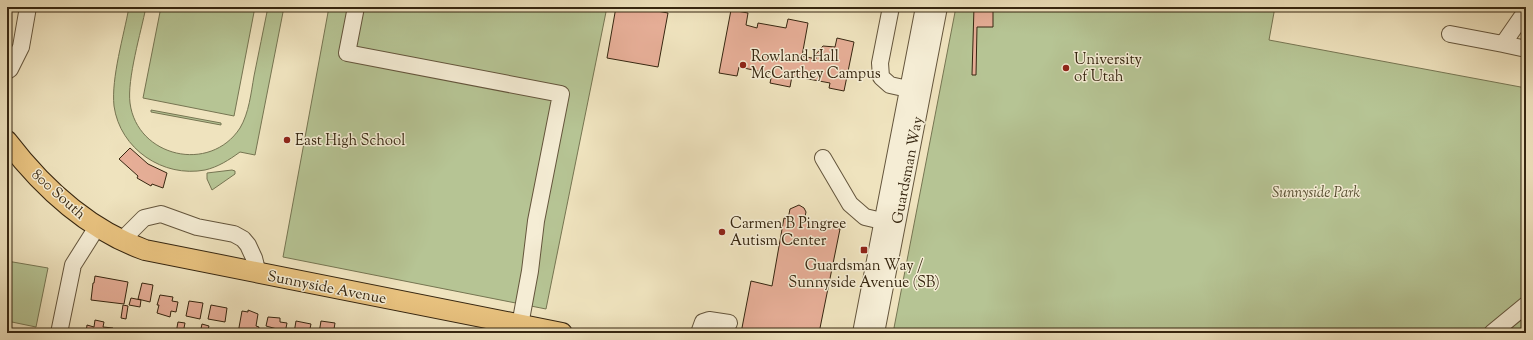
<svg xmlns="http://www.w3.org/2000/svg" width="1533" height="340" font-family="'Sorts Mill Goudy',serif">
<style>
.green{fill:#b6c494;stroke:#767552}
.building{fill:#e6ae97;stroke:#362610}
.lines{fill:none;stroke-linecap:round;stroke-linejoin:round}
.minor-casing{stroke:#64553c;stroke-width:18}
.major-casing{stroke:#362610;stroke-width:22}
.minor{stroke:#f5edd5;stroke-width:16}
.major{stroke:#e8c27f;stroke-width:20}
.poi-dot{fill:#8f2418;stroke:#f5edd5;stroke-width:1.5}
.labels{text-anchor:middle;stroke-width:3;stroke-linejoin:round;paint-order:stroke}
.poi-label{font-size:15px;fill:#362610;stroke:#f5edd5;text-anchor:start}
.street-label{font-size:15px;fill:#362610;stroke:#f5edd5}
.park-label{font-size:15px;font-style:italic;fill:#564e31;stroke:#f5edd5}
</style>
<rect width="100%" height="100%" fill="#efe3be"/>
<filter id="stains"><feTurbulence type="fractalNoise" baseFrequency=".005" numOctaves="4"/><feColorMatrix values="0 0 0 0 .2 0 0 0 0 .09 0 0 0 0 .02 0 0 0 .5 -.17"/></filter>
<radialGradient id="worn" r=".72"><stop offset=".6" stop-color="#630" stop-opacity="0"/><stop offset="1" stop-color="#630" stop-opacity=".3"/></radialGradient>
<path class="green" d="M129 7H146C141 32 127 79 130 103 137 157 210 174 240 128 249 113 251 93 254 76 259 53 263 30 268 7H284L255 155 240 152C229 160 218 167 205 170 163 178 120 149 114 106 111 78 124 35 129 7Z
M161 7H255L234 116 143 98Z
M329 7H607L546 309 283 257Z
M956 7H1275L1269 40 1526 88V333H893Z
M151 110 221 123V125L151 112Z
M232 170 235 171V174L212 190 207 179V173Z
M7 261 48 268 36 327 7 321Z"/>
<path class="building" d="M616 7H658L657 11 668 13 658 67 607 58Z
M974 7H993V27H977L976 75H972Z
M1491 7H1510V8L1491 11Z
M731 10 748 13 746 25 757 28 758 23 786 28 788 19 808 23 802 56 816 59V54L823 46 835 47 837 38 854 42 844 91 829 88 830 83 792 76 790 87 770 83 772 74 739 67 737 76 719 73Z
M130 148 148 164 167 173 163 188 152 184 151 186 137 178 138 176 119 159Z
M799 205 804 208 806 212 804 221 840 229 819 333H741L751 281 772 286 784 218 788 219 790 209Z
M95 276 128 282 124 304 91 300 93 283H94Z
M142 283 153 285 150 302 138 299Z
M160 295 173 297 172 301 178 302 176 312 171 311 170 317 157 313 159 305H157Z
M131 298 141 300 140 307 129 305Z
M189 301 203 303 200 319 186 316Z
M123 305 128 306 126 319 121 318Z
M211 305 227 308 225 322 208 319Z
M248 310 258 314 256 326 259 327 258 333H238L242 311 248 312Z
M268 317 280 318V322L287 323 285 333H277V329L266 326Z
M95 320 104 322 103 327 113 328 112 333H86L87 325 94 327Z
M296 321 311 324 309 333H294Z
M321 321 335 323 334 329H338L337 333H319Z
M178 322 185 323 183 333H176Z
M202 324 209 326 207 333H200Z"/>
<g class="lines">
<g class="minor-casing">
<path id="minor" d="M356 7 347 53 561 94 536 221 530 271 520 325
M891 7 880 63 881 77 890 85 917 91
M1450 34 1503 44 1521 18 1526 14
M1503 44 1526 49
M7 71 10 69 21 47 28 7
M823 158 850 204 865 217 882 221
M121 241 144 218 161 214 197 227 234 234 243 239 248 245 254 258 258 274
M59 333 73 265 97 227
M699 333 703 322 709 320 729 323
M861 333 924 7
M876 333 939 7
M1492 333 1526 305"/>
</g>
<g class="major-casing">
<path id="major" d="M7 141C43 188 89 230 145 250L562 333"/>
</g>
<use href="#minor" class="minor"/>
<use href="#major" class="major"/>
</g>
<g class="poi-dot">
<circle cx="743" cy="65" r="4"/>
<circle cx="1066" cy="68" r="4"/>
<circle cx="287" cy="140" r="4"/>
<circle cx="722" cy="232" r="4"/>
<rect x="860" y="246" width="8" height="8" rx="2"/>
</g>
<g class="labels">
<g class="poi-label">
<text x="751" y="61">Rowland Hall<tspan x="751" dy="17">McCarthey Campus</tspan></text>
<text x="1074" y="64">University<tspan x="1074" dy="17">of Utah</tspan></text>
<text x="295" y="145">East High School</text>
<text x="730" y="228">Carmen B Pingree<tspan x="730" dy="17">Autism Center</tspan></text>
<text x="864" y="270" text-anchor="middle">Guardsman Way /<tspan x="864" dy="17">Sunnyside Avenue (SB)</tspan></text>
</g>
<g class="street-label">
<text transform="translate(907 170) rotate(-79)" y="5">Guardsman Way</text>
<text transform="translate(59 194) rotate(42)" y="5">800 South</text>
<text transform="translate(327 287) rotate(11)" y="5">Sunnyside Avenue</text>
</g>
<g class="park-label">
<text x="1316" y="197">Sunnyside Park</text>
</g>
</g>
<rect width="1533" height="340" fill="none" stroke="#efe3be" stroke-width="24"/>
<rect x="8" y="8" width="1517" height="324" fill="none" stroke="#362610" stroke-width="2"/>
<rect x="12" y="12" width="1509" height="316" fill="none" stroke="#362610"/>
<rect width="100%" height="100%" filter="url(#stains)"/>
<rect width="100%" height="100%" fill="url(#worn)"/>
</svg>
